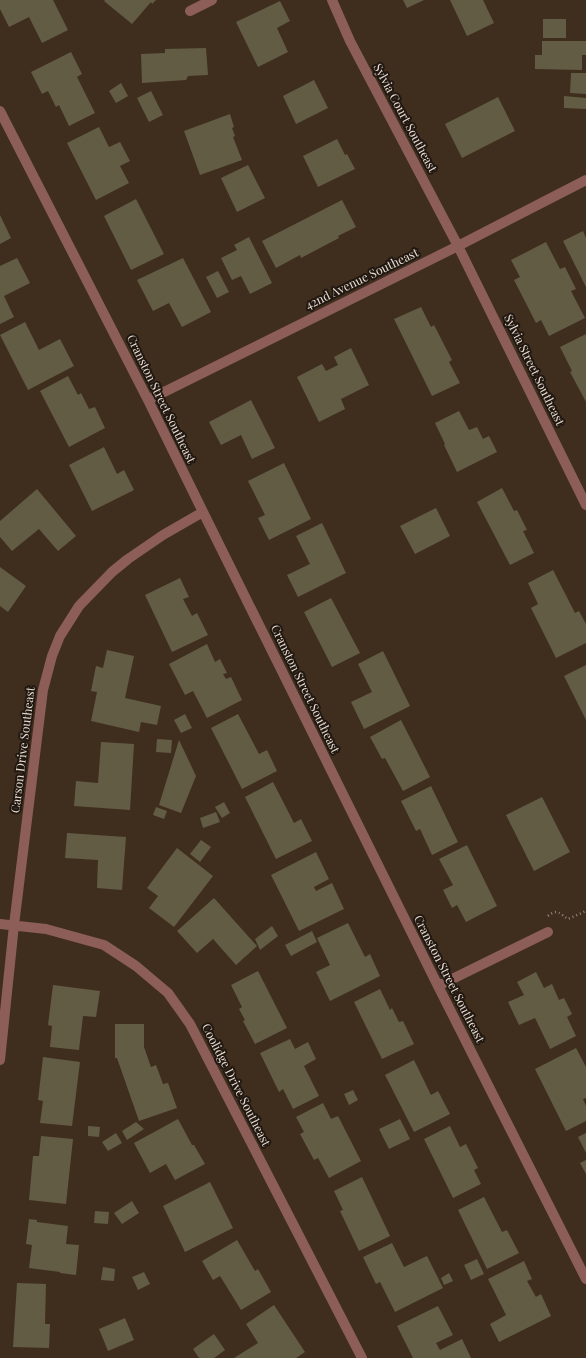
<svg xmlns="http://www.w3.org/2000/svg" width="586" height="1358" font-family="'Playfair Display',serif">
<style>
.building{fill:#625c44}
.lines{fill:none;stroke-linecap:round;stroke-linejoin:round}
.path{stroke:#938578;stroke-width:2.5;stroke-dasharray:1 3;stroke-linecap:butt}
.service{stroke:#8c5e57;stroke-width:10}
.minor{stroke:#8c5e57;stroke-width:10}
.labels{text-anchor:middle;stroke-width:4;stroke-linejoin:round;paint-order:stroke}
.street-label{font-size:12px;fill:#eaded4;stroke:#201811}
</style>
<rect width="100%" height="100%" fill="#3f2e1e"/>
<path class="building" d="M0 0H53L68 30 42 43 29 17 9 27 0 9Z
M105 0H156L152 4 151 2 132 24 104 1Z
M403 0H424L407 8Z
M450 0H483L494 23 467 36Z
M280 1 290 21 277 28 288 52 258 67 236 22Z
M543 19H566V38H543Z
M542 41H586V55H582V70L535 69V55H542Z
M206 48 208 75 188 76 186 80 142 83 141 54 165 53V49Z
M71 52 82 74 77 77 95 113 69 126 59 105 56 107 48 91 42 94 31 72Z
M571 73H586V94L570 93Z
M314 80 328 108 296 124 283 96Z
M121 83 128 96 116 103 109 91Z
M151 91 163 115 149 122 137 98Z
M564 96 586 98V109L564 108Z
M498 97 515 131 462 158 445 124Z
M230 114 234 127 232 128 235 136 233 137 242 160 200 175 184 131Z
M99 127 109 147 120 142 130 161 120 166 129 183 96 200 67 143Z
M337 139 345 155 347 154 355 169 318 187 303 156Z
M248 165 265 198 237 212 221 178Z
M136 199 164 254 131 270 104 216Z
M342 200 356 227 338 236 339 238 301 258 300 255 276 268 262 241Z
M0 215 11 238 0 244Z
M583 231 586 238V287L563 241Z
M249 237 272 283 250 294 241 276 232 280 221 258 237 250 234 245Z
M546 242 560 269 565 267 576 289 571 291 585 318 549 336 541 320 536 323 514 280 520 277 511 260Z
M17 258 30 283 4 296 14 317 0 324V266Z
M183 258 211 312 182 327 169 303 153 311 137 280Z
M218 271 229 292 217 298 206 277Z
M421 307 431 327 434 325 452 360 449 362 460 383 432 396 394 319Z
M25 322 39 350 60 339 74 366 28 390 0 335Z
M586 334V402L570 372 572 371 560 347Z
M351 348 369 385 341 399 345 409 319 422 297 377 322 364 326 371 338 365 334 357Z
M68 376 78 395 81 393 89 409 95 407 105 428 69 447 40 391Z
M251 400 275 448 252 459 241 435 221 445 209 422Z
M459 411 469 430 477 427 483 439 489 436 497 452 457 472 444 445 445 444 435 423Z
M104 447 117 474 124 470 134 490 92 511 69 465Z
M284 463 311 519 269 540 258 518 265 515 248 481Z
M502 488 514 511 517 510 527 530 523 531 534 553 510 565 477 502Z
M37 489 76 536 58 551 39 529 12 551 0 537V521Z
M436 508 450 536 415 554 400 526Z
M322 523 346 573 298 597 287 575 310 564 296 536Z
M0 567 26 586 8 612 0 606Z
M553 570 575 613 579 611 586 624V643L556 658 531 608 538 604 528 583Z
M180 578 189 597 183 599 192 616 197 613 208 635 172 652 145 595Z
M331 598 360 653 332 667 304 612Z
M207 644 215 662 220 659 227 673 223 674 226 679 231 677 242 700 207 718 193 691 185 695 169 664Z
M107 650 134 656 125 698 161 706 157 725 141 722 139 732 91 721 97 692 91 691 96 666 103 668Z
M383 651 410 706 364 729 351 702 372 692 358 664Z
M586 665V720L564 676Z
M185 714 192 728 181 733 174 720Z
M238 714 259 754 267 750 277 771 242 789 211 728Z
M401 720 430 777 403 791 385 758 382 759 370 737Z
M157 739 172 740 171 753 156 752Z
M179 740 196 776 181 813 159 805Z
M101 742 134 744 130 810 74 806 76 781 98 783Z
M273 782 294 823 301 819 312 841 276 859 245 797Z
M431 786 458 842 432 855 420 829 416 831 401 801Z
M542 797 570 852 534 871 506 815Z
M224 802 230 813 222 818 215 807Z
M156 807 167 811 164 819 153 815Z
M216 812 220 822 203 828 200 818Z
M67 833 126 837 122 890 97 888 98 860 65 858Z
M201 840 211 847 200 862 190 854Z
M467 845 497 906 466 922 457 905 452 908 443 890 453 885 439 859Z
M177 848 213 876 174 927 149 908 158 896 147 888Z
M316 852 329 879 314 887 316 891 332 883 344 909 299 931 271 875Z
M214 898 257 946 236 965 213 939 197 953 177 931Z
M348 923 365 957 370 954 380 976 330 1001 316 972 330 965 317 938Z
M272 926 278 936 260 950 255 939Z
M312 931 317 942 291 956 285 945Z
M258 971 287 1028 255 1044 243 1021 245 1020 239 1009 242 1007 231 985Z
M536 972 544 988 552 984 559 1000 564 998 572 1014 567 1017 576 1036 550 1049 535 1018 519 1025 508 1002 524 995 517 982Z
M53 985 100 991 96 1017 83 1016 79 1050 50 1047 52 1026 48 1025Z
M380 989 390 1010 392 1008 399 1022 403 1021 414 1044 382 1059 354 1002Z
M115 1024H144V1047L151 1067 156 1065 163 1084 168 1083 177 1108 139 1121 117 1058H115Z
M290 1039 295 1049 308 1042 316 1059 304 1066 319 1096 293 1109 283 1089 279 1092 260 1053Z
M576 1048 586 1067V1098L583 1099 586 1106V1121L566 1131 535 1069Z
M43 1057 80 1062 72 1126 40 1123 43 1101 38 1100Z
M414 1060 431 1095 438 1091 450 1114 414 1132 385 1075Z
M353 1090 358 1100 349 1105 344 1094Z
M323 1103 331 1119 338 1116 361 1161 329 1178 318 1158 314 1160 300 1134 304 1132 296 1117Z
M178 1119 192 1145H194L205 1164 175 1180 166 1164 150 1173 134 1143Z
M400 1119 410 1139 389 1149 379 1129Z
M136 1122 144 1129 127 1140 122 1131Z
M88 1126 100 1127 99 1137 88 1136Z
M450 1126 460 1147 466 1144 478 1168 474 1170 481 1184 453 1198 424 1139Z
M116 1133 122 1143 108 1151 102 1142Z
M586 1133V1153L578 1137Z
M41 1136 73 1139 66 1204 29 1200 33 1156H39Z
M586 1160V1174L580 1163Z
M362 1177 390 1236 359 1251 340 1211 343 1210 334 1191Z
M210 1182 233 1228 185 1252 163 1206Z
M484 1197 502 1232 507 1230 519 1253 487 1269 458 1210Z
M132 1201 139 1213 122 1224 114 1213Z
M95 1211 109 1212 108 1224 94 1223Z
M29 1219 37 1220V1222L68 1226 66 1244 79 1245 76 1275 60 1273V1272L29 1268 32 1245 26 1244Z
M237 1240 255 1271 258 1269 271 1292 241 1310 220 1276 213 1280 202 1261Z
M392 1243 404 1267 427 1256 443 1288 395 1312 380 1282 376 1284 363 1257Z
M477 1259 484 1274 471 1280 464 1265Z
M524 1261 532 1279 527 1281 536 1297 541 1294 551 1316 499 1342 490 1324 506 1315 488 1279Z
M103 1267 115 1269 114 1281 101 1280Z
M144 1272 150 1284 138 1290 132 1277Z
M449 1273 453 1281 444 1285 441 1278Z
M17 1283 46 1284 45 1324H50L49 1348 13 1347Z
M274 1305 305 1352 296 1358H234L258 1343 246 1324Z
M438 1306 453 1335 436 1343 440 1350 462 1339 471 1358H413L397 1326Z
M125 1318 134 1340 108 1351 99 1329Z
M214 1334 225 1350 214 1358H199L193 1349Z"/>
<g class="lines">
<path class="path" d="M548 916C557 908 560 914 568 919L586 911"/>
<path class="service" d="M190 11 212 0"/>
<path class="minor" d="M332 0 350 41 458 246 586 505
M0 111 148 400 203 512 438 986 586 1279
M148 400 458 246 586 180
M0 924 46 929 104 945 136 966 168 993 190 1024 362 1358
M438 986 548 932
M0 1060 14 925 43 690 52 656 60 636 79 606 112 572 128 559 163 535 203 512"/>
</g>
<g class="labels">
<g class="street-label">
<text transform="translate(405 118) rotate(62)" y="4">Sylvia Court Southeast</text>
<text transform="translate(362 279) rotate(-26)" y="4">42nd Avenue Southeast</text>
<text transform="translate(534 370) rotate(64)" y="4">Sylvia Street Southeast</text>
<text transform="translate(161 399) rotate(64)" y="4">Cranston Street Southeast</text>
<text transform="translate(305 689) rotate(64)" y="4">Cranston Street Southeast</text>
<text transform="translate(23 750) rotate(-83)" y="4">Carson Drive Southeast</text>
<text transform="translate(449 979) rotate(63)" y="4">Cranston Street Southeast</text>
<text transform="translate(236 1085) rotate(63)" y="4">Coolidge Drive Southeast</text>
</g>
</g>
</svg>
